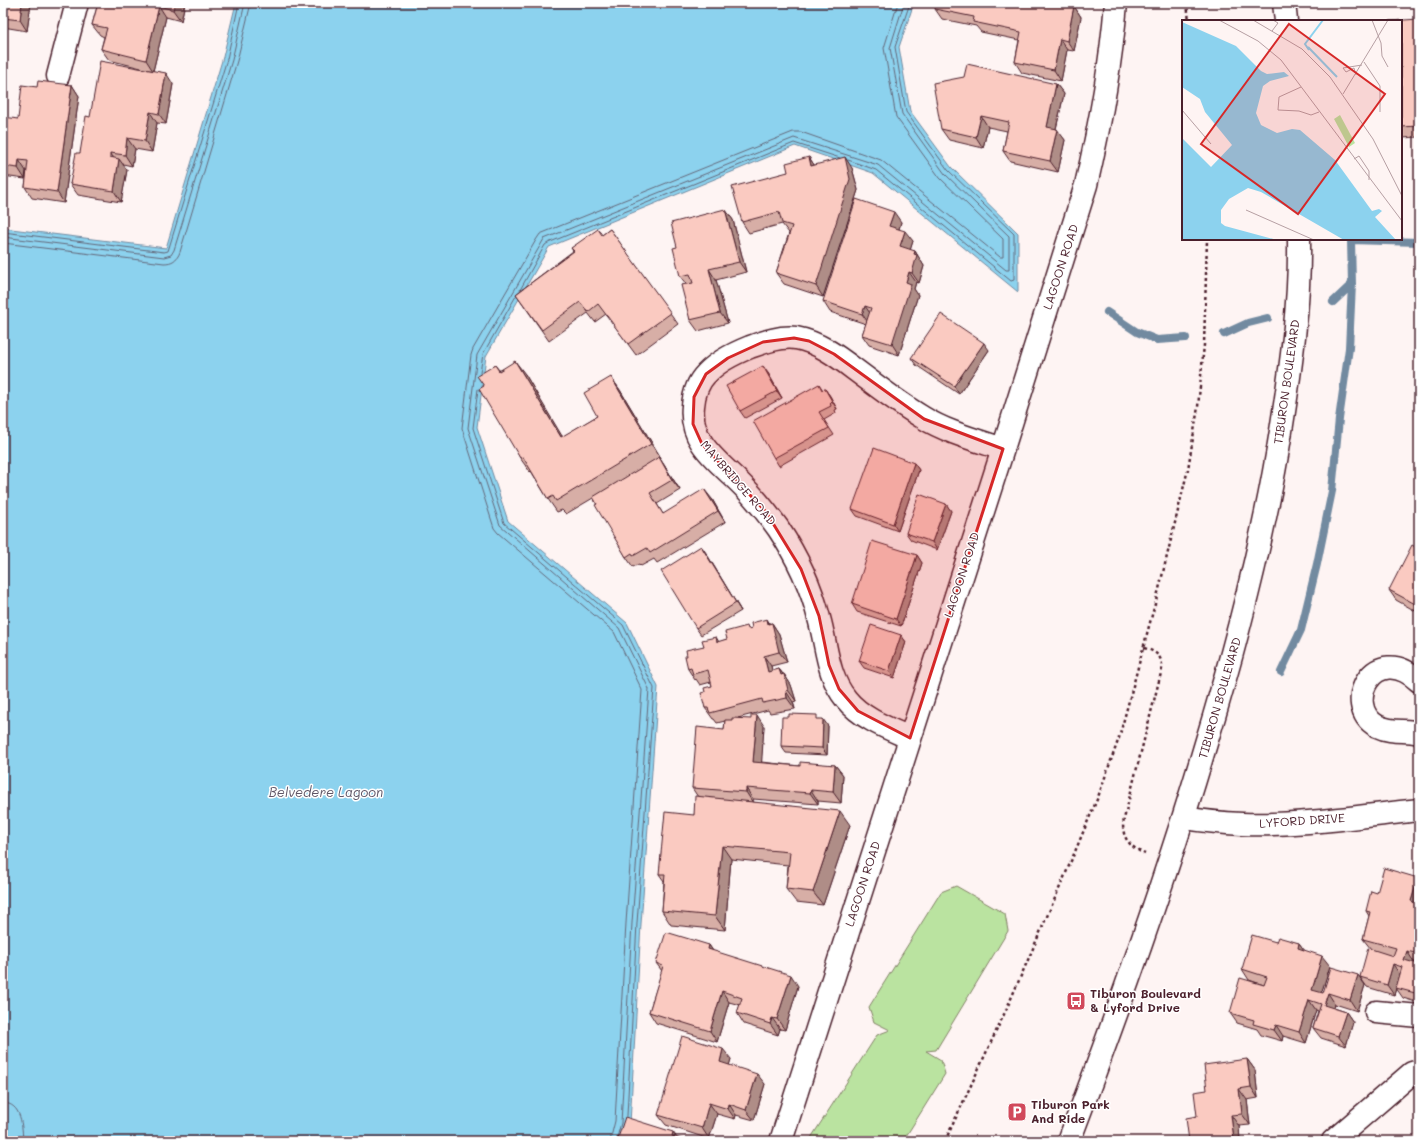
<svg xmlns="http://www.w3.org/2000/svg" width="1422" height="1144" font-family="Mali,sans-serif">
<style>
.green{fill:#bae3a0;stroke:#828166}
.water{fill:#8cd2ee;stroke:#728aa0}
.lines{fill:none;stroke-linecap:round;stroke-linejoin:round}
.shore{stroke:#646779;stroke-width:1}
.stream{stroke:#728aa0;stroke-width:8}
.minor-casing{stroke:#4a1f2b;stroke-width:25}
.major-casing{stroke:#4a1f2b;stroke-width:25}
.path{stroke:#4a1f2b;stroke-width:2.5;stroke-dasharray:3 3;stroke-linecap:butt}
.minor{stroke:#fff;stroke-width:22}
.major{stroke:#fff;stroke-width:22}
.wall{fill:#d7aea6;stroke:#4a1f2b}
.shaded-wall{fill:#af8d87;stroke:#4a1f2b}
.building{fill:#facac1;stroke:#4a1f2b}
.marked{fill:#d62828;fill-opacity:0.2;stroke:#d62828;stroke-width:3;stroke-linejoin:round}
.labels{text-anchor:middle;stroke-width:3;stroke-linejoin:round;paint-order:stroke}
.street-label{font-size:12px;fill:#4a1f2b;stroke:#fff}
.poi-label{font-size:12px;font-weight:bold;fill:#4a1f2b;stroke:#fff;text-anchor:start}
.water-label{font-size:13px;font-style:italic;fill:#5e5566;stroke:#fff}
.inset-river{fill:none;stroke:#8cd2ee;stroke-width:2}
.inset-road{fill:none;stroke:#b69fa3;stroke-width:1}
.view{fill:#d62828;fill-opacity:0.15;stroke:#d62828;stroke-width:2}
.inset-edge{fill:none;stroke:#4a1f2b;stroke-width:2}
</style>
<rect width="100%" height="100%" fill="#fef4f3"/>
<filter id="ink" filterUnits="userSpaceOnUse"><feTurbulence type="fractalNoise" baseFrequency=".025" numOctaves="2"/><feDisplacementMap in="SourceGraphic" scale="8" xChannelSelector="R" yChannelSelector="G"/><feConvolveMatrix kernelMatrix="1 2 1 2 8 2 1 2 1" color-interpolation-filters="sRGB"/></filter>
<g filter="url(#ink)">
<path class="green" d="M956 886 1005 914 1008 931 936 1050 926 1051 941 1060 945 1074 903 1141H809L877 1035 890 1030 874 1022 869 1007 941 892Z"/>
<path class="water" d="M236 3H914L899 47 910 111 951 167 1018 233V292L873 173 795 146 549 247 486 356 477 427 508 521 627 623 658 687 641 924 630 1124 625 1141H8L3 1104V228L166 248 223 57Z"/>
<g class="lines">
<path class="shore" d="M848 160 876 170 1011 281 1014 280V234L948 170 906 112 895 47 910 3
M3 232 164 252 168 251 227 59 239 3
M3 237 164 257 171 255 174 250 232 60 245 3
M3 243 164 263C172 263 177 260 180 252L237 61 251 3
M520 290 545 245 548 243 794 143 840 158
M480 373 483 354 516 296
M478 389 473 428 504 523 623 625 654 688 637 923 627 1116
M3 1103C22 1103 22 1126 23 1141
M610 1141 615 1121 626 923 642 690 614 632 498 533 494 528 462 428 471 355 473 349 536 240 540 234 793 132H801L881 160 1000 257H1003V239L940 178 896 117 884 48 898 3
M616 1141 621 1123 632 923 649 689 619 628 500 525 468 428 477 355 544 239 794 138 878 165 1006 270H1009V236L945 174 902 114 890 48 904 3"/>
<path class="stream" d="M1333 302 1352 284 1351 240 1419 242
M1107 312 1137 332 1157 340 1186 338
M1224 334 1248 323 1268 318
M1281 672 1301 630 1317 564 1332 491 1339 419 1349 348 1352 284"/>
<g class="minor-casing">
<path id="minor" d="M58 76 77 3
M1419 681C1374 639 1341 706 1377 726 1394 734 1404 729 1419 733
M910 738C887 728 861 718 846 699 827 676 827 646 819 618 811 586 796 555 778 528 767 513 756 499 743 486 720 462 689 444 693 406 694 394 698 382 706 374 717 362 735 353 750 347 764 342 780 336 796 338 818 342 837 356 854 369 877 386 898 403 922 417 946 432 976 440 1003 449
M1184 818C1203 821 1223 823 1242 824 1301 826 1360 816 1419 810
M1376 1012 1419 1016
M781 1141 1003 449 1086 185C1100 125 1111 64 1116 3
M1333 1141 1412 1073 1419 1071"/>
</g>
<g class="major-casing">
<path id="major" d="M1284 3 1286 21
M1069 1141C1118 1012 1165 882 1204 750 1236 645 1264 539 1281 431 1291 367 1300 304 1299 239"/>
</g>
<path class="path" d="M1187 3 1189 21
M1144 648C1155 651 1163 656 1162 669L1124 819C1120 837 1130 847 1145 854
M945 1141 1006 1010 1063 880 1098 797 1119 738 1159 589 1188 469 1198 407 1204 345 1207 239"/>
<use href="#minor" class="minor"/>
<use href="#major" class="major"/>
</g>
<path class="wall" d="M3 3H31L27 31 3 27Z
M98 3H185L181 21 166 17 153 71 109 60 101 49 104 37 100 35 92 25Z
M1059 3 1074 6 1081 17 1074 51 1067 50 1061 81 1022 73 1015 62 1019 40 981 32 976 26 942 19 935 9Z
M1419 19V137L1402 138 1401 136V127Z
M173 84 166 124 157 123 152 152 135 149 132 166 123 164 127 170 121 202 78 195 70 184 80 153 90 117Z
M1056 84 1064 94 1056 129 1065 140 1058 172 1010 161 1003 151 1007 131 988 127 983 148 949 140 941 129Z
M72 85 79 96 64 203 32 198 25 187 27 171H26L25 179 3 176V123L18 119 37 87Z
M809 157 814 165 852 168 858 190 823 297 784 284 776 273 789 233 782 224 749 233 742 222 788 172Z
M725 209 733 220 746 272 716 280 728 323 698 331 690 320 686 284 680 276 677 247Z
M901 222 899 229 913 241 910 250 915 251 924 266 919 283 916 282 914 289 918 295 899 355 869 345 862 335 866 324 830 312 823 301Z
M610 229 678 324 636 355 606 314 595 322 588 313 549 341 516 294 573 251 571 248 602 235Z
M989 350 959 394 916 365 911 358Z
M495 365 499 370 525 374 562 437 597 416 611 377 620 390 661 458 660 459 666 468 680 490 657 504 663 514 712 499 725 522 657 563 654 559 641 566 639 564 633 567 626 557 593 498 566 514 562 510 557 512 548 499 531 471 530 472 520 458 484 386Z
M768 373 782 398 745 418 740 411Z
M819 384 823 390 825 389 830 396 837 409 835 410 836 413 824 420 834 435 779 466 774 458Z
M914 463 919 470 898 531 857 516 852 509Z
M946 504 951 511 937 550 911 540 906 533Z
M701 546 706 553 741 611 701 635 696 628Z
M1419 549V613L1396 600 1389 590Z
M917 555 922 563 901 626 857 612 852 604Z
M772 623 779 634 787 662 771 666 772 671 779 669 783 674H784L791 685 796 701 793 702 795 709 770 713 768 710 738 718 764 726 761 762 800 766 835 765 843 775 841 803 818 801V804L753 799V802L850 825 823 905 796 902 786 889 788 865 731 859 725 930 671 925 662 911 664 881 659 874 694 815 698 797 692 788 724 730 725 721 717 723 714 719H713L705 708V692L712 686 711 682 700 685 696 679 695 680 688 669 687 656 704 646 716 637 719 642 727 639 749 629Z
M901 635 906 642 894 678 864 668 859 661Z
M820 719 828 726 827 755 786 753 781 746Z
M1418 878 1419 879V963L1414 962V963L1419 964V1003L1403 998 1396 988 1394 995 1367 987 1360 977 1371 949 1363 939 1369 916 1366 911 1377 893Z
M1276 942 1299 943 1304 950 1330 966 1321 993H1323L1365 985 1357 1011 1335 1004 1334 1008 1346 1012 1353 1022 1346 1046 1321 1038 1313 1028 1318 1011 1316 1010 1306 1043 1283 1036 1282 1041 1261 1035 1257 1029 1237 1023 1230 1013 1264 985 1249 980 1242 969Z
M709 945 713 951 798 986 785 1030 780 1029 778 1035 744 1024 737 1013 740 1005 729 1002 717 1042 656 1023 649 1012 662 971 656 963Z
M731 1059 729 1065 765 1084 754 1120 736 1115 735 1119 717 1114 709 1139 666 1125 658 1115Z
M1247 1059 1255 1070 1258 1098 1247 1100 1250 1125 1239 1126 1240 1141H1189L1207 1090Z"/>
<path class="shaded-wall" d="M22 3H31L27 31 20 20Z
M175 3H185L181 21 173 10Z
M159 6 166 17 153 71 146 60Z
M1074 6 1081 17 1074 51 1067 41Z
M1060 39 1067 50 1061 81 1054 70Z
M166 73 173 84 166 124 159 114Z
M1056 84 1064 94 1054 137 1047 127Z
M72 85 79 96 64 203 57 192Z
M150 112 157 123 152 152 145 141Z
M981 116 988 127 983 148 976 137Z
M1057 129 1065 140 1058 172 1050 161Z
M127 138 135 149 132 166 125 155Z
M110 153 118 163 110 157Z
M809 157 816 168 811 166Z
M845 157 852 168 858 190 823 297 816 286Z
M119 159 127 170 121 202 114 191Z
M19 160 26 171 25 179 18 168Z
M725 209 733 220 746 272 739 262Z
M894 212 901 222 897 236 889 226Z
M905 231 913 241 908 257 900 246Z
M915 251 924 266 919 283 912 273Z
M709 269 716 280 728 323 720 313Z
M909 272 916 282 914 289 918 295 899 355 892 344 906 282Z
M865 306 872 316 870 325 862 314Z
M984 343 989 350 959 394 954 386Z
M515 361 525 374 571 451 561 437Z
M763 366 768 373 782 398 777 391Z
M611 377 620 390 661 458 651 444Z
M825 389 830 396 837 409 832 401Z
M659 457 680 490 672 480Z
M914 463 919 470 898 531 893 524Z
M704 489 712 499 725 522Z
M946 504 951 511 937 550 932 542Z
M701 546 706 553 741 611 736 603Z
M917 555 922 563 901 626 896 619Z
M767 619 773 629 772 623 779 634 787 662 779 652Z
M901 635 906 642 894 678 889 671Z
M764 656 771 666 775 682 768 672Z
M779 669 785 677 784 674 791 685 796 701 788 690 781 675Z
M786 691 793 702 795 709 787 698Z
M757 715 764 726 761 772 753 762Z
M823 719 828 726 827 755 822 748Z
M835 765 843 775 841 803 833 792Z
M746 788 753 799V803L746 792Z
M811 790 818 801V804L810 793Z
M840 811 850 825 823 905 813 892Z
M722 846 731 859 725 930 715 916Z
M1418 878 1419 879V911L1411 901Z
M1299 943 1307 954 1298 948Z
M709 945 716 956 708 949Z
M1407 951 1414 962 1412 971 1404 960Z
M1322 956 1330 966 1319 1000 1312 990Z
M1393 964 1400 975 1394 995 1387 985Z
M791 975 798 986 785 1030 777 1019Z
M1358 975 1365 985 1357 1011 1350 1000Z
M722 991 729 1002 717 1042 710 1031Z
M1328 993 1335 1004 1332 1016 1324 1005Z
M1309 1000 1316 1010 1306 1043 1299 1032Z
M1346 1012 1353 1022 1346 1046 1338 1036Z
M772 1018 780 1029 778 1035 770 1024Z
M1276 1025 1283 1036 1282 1041 1274 1030Z
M723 1049 731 1059 727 1073 720 1062Z
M1247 1059 1255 1070 1258 1098 1251 1087Z
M757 1074 765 1084 754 1120 746 1110Z
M1239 1089 1247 1100 1250 1125 1242 1114Z
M709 1103 717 1114 709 1139 702 1128Z
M729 1104 736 1115 735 1119 728 1109Z
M1231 1115 1239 1126 1240 1141H1235L1234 1140Z
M673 1132 679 1141 672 1136Z"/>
<path class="building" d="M3 3H22L20 20 3 18Z
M98 3H175L173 10 159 6 146 60 101 49 107 28 92 25Z
M936 3H1057L1074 6 1067 41 1060 39 1054 70 1015 62 1021 32 973 22 974 17 935 9Z
M1419 19V126L1401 127V21H1389Z
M100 61 166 73 159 114 150 112 145 141 127 138 125 155 110 153V157L119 159 114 191 70 184 76 153H80L86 116 90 117Z
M967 64 1056 84 1047 127 1057 129 1050 161 1003 151 1009 122 981 116 976 137 941 129 933 83 964 77Z
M38 81 72 85 57 192 25 187 28 161 19 160 18 168 3 166V123L4 117 18 119 22 85 37 87Z
M809 157 811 166 845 157 850 179 816 286 776 273 792 226 782 223 779 212 742 222 732 187 788 172 786 163Z
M856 199 894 212 889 226 905 231 900 246 915 251 914 254 917 255 912 273 909 272 906 282 911 284 892 344 862 335 871 308 865 306 862 314 823 301Z
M725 209 739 262 709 269 720 313 690 320 681 285 693 283 690 274 680 276 673 248 677 247 671 223Z
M598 229 602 235 610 229 671 313 628 344 598 304 588 312 580 302 542 330 516 294 574 251 571 248Z
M941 314 984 343 954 386 911 358Z
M515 361 561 437 597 416 584 393 611 377 651 444 556 501 553 496 548 499 523 457 520 458 479 389 484 386 477 376 495 365 499 371Z
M763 366 777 391 740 411 726 386Z
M819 384 822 390 825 389 832 401 830 403 831 406 819 412 829 428 774 458 753 421Z
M874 448 914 463 893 524 852 509Z
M659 457 672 480 650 493 663 514 704 489 718 511 650 553 647 548 633 556 632 553 626 557 595 505 597 504 593 497Z
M919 494 946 504 932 542 906 533Z
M872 541 917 555 896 619 852 604Z
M1412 545 1419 549V606L1389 590Z
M701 546 736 603 696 628 661 571Z
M767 619 768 624 772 623 779 652 764 656 768 672 779 669 781 675 784 674 788 690 786 691 787 698 763 703 762 699 710 713 708 708H705L701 693 705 692 704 688 712 686 708 670 693 674 691 668 688 669 685 656H687L686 650 704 646 702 640 716 637 717 642 727 639 725 632 747 626 748 629 752 628 751 623Z
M871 625 901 635 889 671 859 661Z
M789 714 817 715V719H823L822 748 781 746 782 717H789Z
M751 715H757L753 762 800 766V762L835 765 833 792 811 790 810 793 746 788V792L692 788 697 727 724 730 725 720H732V718L751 719Z
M695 796 840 811 813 892 786 889 790 852 722 846 715 916 662 911 665 874H659L665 812 694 815Z
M1384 868 1418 878 1411 901 1419 904V954L1407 951 1404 960 1419 964V994L1396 988 1402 967 1393 964 1387 985 1360 977 1368 948 1393 956 1396 948 1363 939 1370 912 1366 911 1371 891 1377 893Z
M666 932 709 945 708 949 791 975 777 1019 772 1018 770 1024 737 1013 742 998 722 991 710 1031 649 1012 663 966 656 963Z
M1252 935 1276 942 1278 937 1299 943 1298 948 1322 956 1312 990 1323 993 1331 967 1358 975 1350 1000 1328 993 1324 1005 1346 1012 1338 1036 1313 1028 1321 1004 1309 1000 1299 1032 1276 1025 1274 1030 1253 1024 1254 1020 1230 1013 1240 978 1264 985 1267 977 1242 969Z
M682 1036 723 1049 720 1062 757 1074 746 1110 729 1104 728 1109 709 1103 702 1128 658 1115Z
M1247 1059 1251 1087 1239 1089 1242 1114 1231 1115 1234 1140 1227 1141H1189L1186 1118 1197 1116 1194 1092 1207 1090 1204 1065Z
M625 1117 673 1132 672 1136 688 1141H617Z"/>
</g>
<path class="marked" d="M794 338 809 341 834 354 924 419 1003 449 910 738 858 711 839 689 829 665 819 616 801 569 766 512 702 444 693 424 694 397 706 374 728 358 763 342Z"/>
<defs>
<g id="bus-square" transform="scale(1)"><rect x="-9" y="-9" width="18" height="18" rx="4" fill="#d1495b" stroke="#fff"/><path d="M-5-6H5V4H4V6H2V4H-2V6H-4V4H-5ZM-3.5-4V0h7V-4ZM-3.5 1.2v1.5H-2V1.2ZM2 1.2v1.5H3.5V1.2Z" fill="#fff"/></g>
<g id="parking-square" transform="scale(1)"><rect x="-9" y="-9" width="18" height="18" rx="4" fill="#d1495b" stroke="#fff"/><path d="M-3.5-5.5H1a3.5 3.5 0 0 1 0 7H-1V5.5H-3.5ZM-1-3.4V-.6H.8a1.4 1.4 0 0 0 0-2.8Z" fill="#fff"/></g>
</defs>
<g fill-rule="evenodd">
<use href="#bus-square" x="1076" y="1001"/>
<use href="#parking-square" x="1017" y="1112"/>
</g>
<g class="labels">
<g class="street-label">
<text transform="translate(1061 267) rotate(-72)" y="4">LAGOON ROAD</text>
<text transform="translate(1287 382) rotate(-82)" y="4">TIBURON BOULEVARD</text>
<text transform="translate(738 483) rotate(49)" y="4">MAYBRIDGE ROAD</text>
<text transform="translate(962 575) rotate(-72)" y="4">LAGOON ROAD</text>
<text transform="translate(1220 698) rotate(-74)" y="4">TIBURON BOULEVARD</text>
<text transform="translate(1302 821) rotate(-4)" y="4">LYFORD DRIVE</text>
<text transform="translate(863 884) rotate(-72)" y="4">LAGOON ROAD</text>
</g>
<g class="poi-label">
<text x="1090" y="998">Tiburon Boulevard<tspan x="1090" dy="14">&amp; Lyford Drive</tspan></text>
<text x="1031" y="1109">Tiburon Park<tspan x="1031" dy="14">And Ride</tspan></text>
</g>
<g class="water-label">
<text x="326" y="797">Belvedere Lagoon</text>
</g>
</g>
<g transform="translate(1182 20)">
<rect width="220" height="220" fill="#fef4f3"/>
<path d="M158 95 173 123 167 127 152 99Z" fill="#bae3a0"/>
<path d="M0 2 54 26 79 51 85 54 102 52 107 56 88 61 81 66 74 93 79 105 95 113 110 109 118 110 153 140 190 191 197 189 200 191 193 197 214 220H162L79 172 66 168 47 179 39 190V203L43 206 95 220H0V118L29 147 50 125 23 92 18 79 0 67Z" fill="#8cd2ee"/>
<path class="inset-river" d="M126 27 155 57M127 30 123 24 141 0"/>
<path class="inset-road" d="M37 0 76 21 99 40 220 201M71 0 120 29 148 57 191 119 220 176M190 0 199 23 200 36 206 47M90 11 96 3 91 0M182 42 198 66V92M174 55 172 48 164 52 161 48 180 45M119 67 97 77 96 90 117 91 129 95 137 92M161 74 206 0M0 90 29 124M172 139 177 136 187 151V160M64 190 132 220"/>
<path class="view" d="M107 4 203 74 116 194 19 124Z"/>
<rect width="220" height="220" class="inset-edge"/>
</g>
<rect width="1422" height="1144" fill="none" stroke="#fff" stroke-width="16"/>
<rect x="8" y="8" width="1406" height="1128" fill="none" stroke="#4a1f2b" stroke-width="1.5" filter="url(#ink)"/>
</svg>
